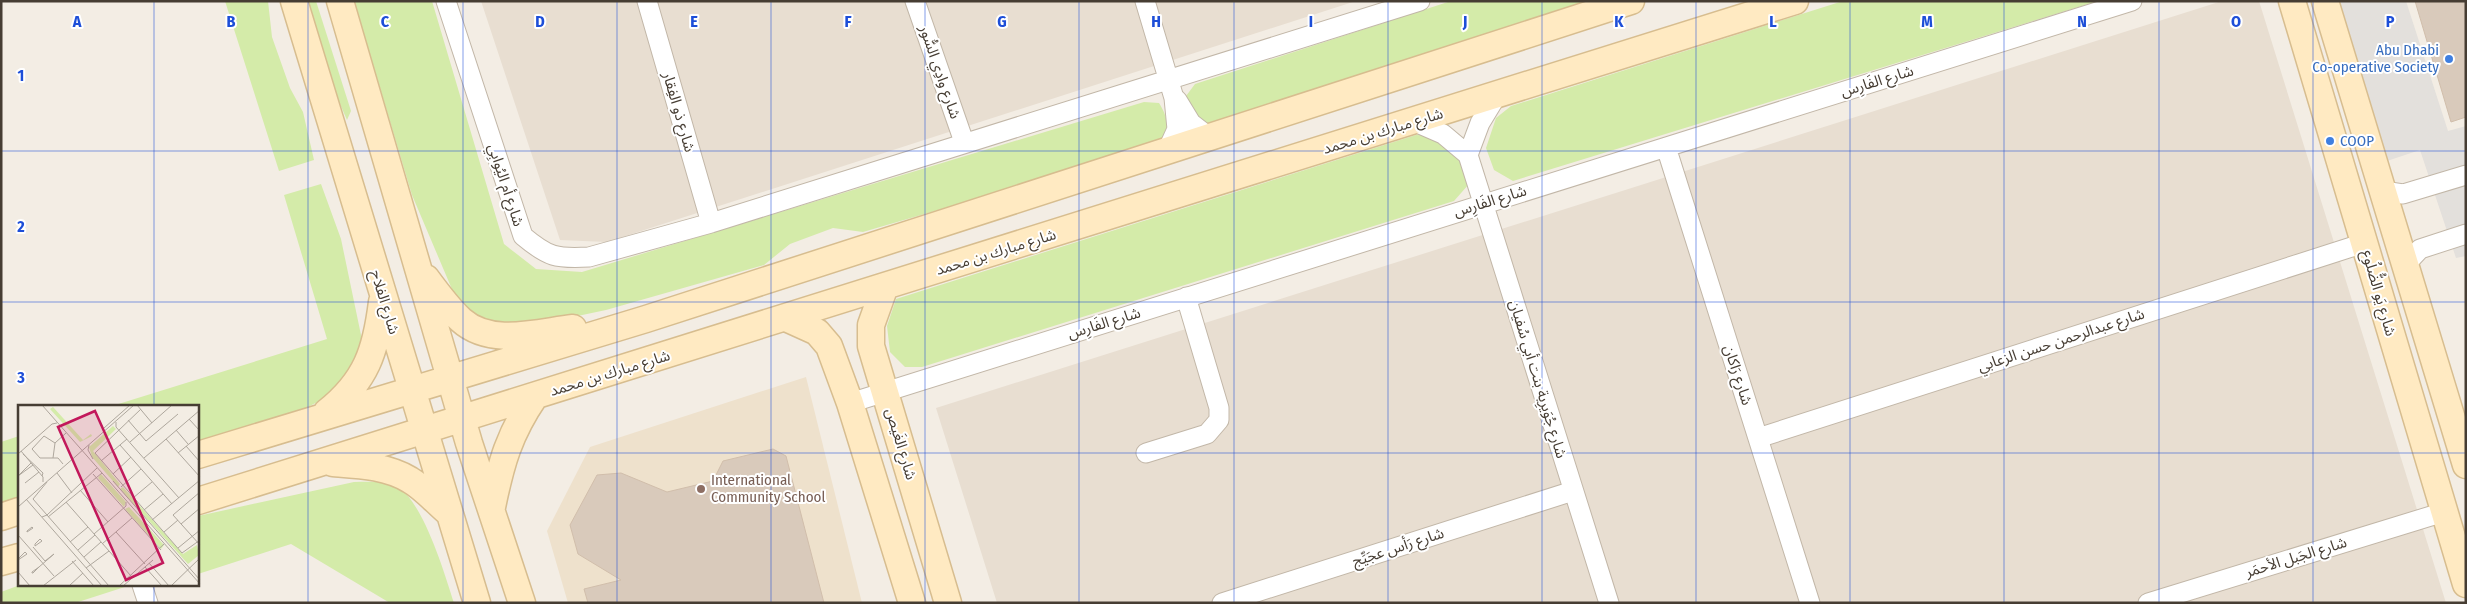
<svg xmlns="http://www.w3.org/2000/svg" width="2467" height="604" font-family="'Fira Sans Condensed','Noto Sans Arabic',sans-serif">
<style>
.residential{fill:#e8ded1}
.education{fill:#eee1cc}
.green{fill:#d4eba9}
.parking{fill:#e3e0dc}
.building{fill:#d9cabb;stroke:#d1beab}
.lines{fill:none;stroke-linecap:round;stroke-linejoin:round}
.street-casing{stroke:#c2b7a8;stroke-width:21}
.secondary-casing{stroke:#d7bd8f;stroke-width:29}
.street{stroke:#fff;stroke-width:19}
.secondary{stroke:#ffeac2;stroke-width:26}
.grid{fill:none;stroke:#1d4ed8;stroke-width:1;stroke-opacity:0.55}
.shop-dot{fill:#3f7fe0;stroke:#fff;stroke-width:2}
.education-dot{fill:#8d6e63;stroke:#fff;stroke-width:2}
.labels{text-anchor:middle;stroke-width:4;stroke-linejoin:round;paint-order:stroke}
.shop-label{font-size:15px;fill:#366cbe;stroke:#fff;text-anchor:end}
.street-label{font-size:15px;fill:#463d33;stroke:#fff}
.education-label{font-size:15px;fill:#785e54;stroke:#fff;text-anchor:start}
.inset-road{fill:none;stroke:#aea79d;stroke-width:1}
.view{fill:#c2185b;fill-opacity:0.15;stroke:#c2185b;stroke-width:2.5}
.inset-edge{fill:none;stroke:#463d33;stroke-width:2.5}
.grid-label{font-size:16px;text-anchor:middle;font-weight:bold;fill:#1d4ed8;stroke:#fff;stroke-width:4;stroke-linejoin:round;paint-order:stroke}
</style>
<rect width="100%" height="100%" fill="#f3ede4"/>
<path class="residential" d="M481 1H1356L607 242 560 240Z
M2222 1H2259L2446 603H997L936 408Z"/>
<path class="education" d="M806 377 862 603H568L547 531 590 447Z"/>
<path class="green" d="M225 1H268L272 37 290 88 303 112 314 160 279 171Z
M301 1H316L351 111 347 120 319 56Z
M354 1H432L504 244 536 269 582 272 1144 102 1159 103C1168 117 1170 129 1162 144L863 232 833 228 790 244 764 265 606 310 516 329 480 323 454 294 412 195Z
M1451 1H1593L1208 129 1189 112 1186 96 1195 84Z
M1843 1H2098L1513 181 1494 170 1486 148 1496 118 1511 106Z
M1416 135 1443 136 1463 161 1469 184 1454 201 922 367H905L890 352 887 326 896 299Z
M321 184 341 239 361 335V353L333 394 277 423 198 447V406H112L327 339 284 195Z
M19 436V500L1 506V442Z
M354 482C368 482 386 480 399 488 424 504 445 575 454 603H390L291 544 198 574V516Z
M20 585H131L75 603H1V592Z"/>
<path class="parking" d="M2338 1H2406L2448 131 2466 126V256L2456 258 2420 150 2387 161Z"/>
<path class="building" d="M2415 1H2466V117L2451 122Z
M773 449 786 456 824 603H588L584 589 621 580 578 554 570 525 597 475 621 473 667 492 713 481 723 461Z"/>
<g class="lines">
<g class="street-casing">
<path id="street" d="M446 1 523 236C548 257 556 259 589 257L711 223 1420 1
M647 1 711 223
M915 1 964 142
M1145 1 1174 98 1177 129 1167 151
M1177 100 1191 123 1209 137
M1413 121 1443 134 1468 155 1609 603
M1666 147 1810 603
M1468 155 1480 123 1497 95
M2383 191 2403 194 2466 175
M2405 265 2420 249 2466 234
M850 403 2132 1
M1758 438 2364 243
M1146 453 1207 434 1219 420V408L1186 297
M142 585 148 603
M1222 603 1573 491
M2148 603 2444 512"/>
</g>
<g class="secondary-casing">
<path id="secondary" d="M294 1 477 603
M340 1 469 443 522 603
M2292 1 2466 584
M2325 1 2466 465
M426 278C437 293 448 308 461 320 491 347 538 332 573 328
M885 286 871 325V346L948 603
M786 318 817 332 829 346 850 403 912 603
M327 412C366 381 376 351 382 302
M198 455 646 319 1631 1
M333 463C359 465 387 466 410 480 424 488 436 502 449 513
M198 501 1795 1
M492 507C501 463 509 434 535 396
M1 517 19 511
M1 562 19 557"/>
</g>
<use href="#street" class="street"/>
<use href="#secondary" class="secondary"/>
</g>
<path class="grid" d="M154 1V406M308 1V603M463 1V603M617 1V603M771 1V603M925 1V603M1079 1V603M1234 1V603M1388 1V603M1542 1V603M1696 1V603M1850 1V603M2004 1V603M2159 1V603M2313 1V603M1 151H2466M1 302H2466M1 453H19M198 453H2466M154 585V603"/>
<g class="shop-dot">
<circle cx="2449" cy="59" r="5"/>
<circle cx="2330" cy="141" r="5"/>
</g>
<circle class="education-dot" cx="701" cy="489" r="5"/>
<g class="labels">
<g class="shop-label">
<text x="2439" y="55">Abu Dhabi<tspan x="2439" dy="17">Co-operative Society</tspan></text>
<text x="2340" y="146" text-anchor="start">COOP</text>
</g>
<g class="street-label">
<text transform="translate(940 72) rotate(71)" y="5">شارع وادِي السُّور</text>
<text transform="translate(1877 81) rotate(-17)" y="5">شارع الفَارِس</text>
<text transform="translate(679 112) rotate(74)" y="5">شارع ذو الفِقار</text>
<text transform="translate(1383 131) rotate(-17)" y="5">شارع مبارك بن محمد</text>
<text transform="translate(506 185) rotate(72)" y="5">شارع أم اليُوابِي</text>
<text transform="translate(1490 201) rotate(-17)" y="5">شارع الفَارِس</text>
<text transform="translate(996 252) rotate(-17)" y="5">شارع مبارك بن محمد</text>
<text transform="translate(2379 293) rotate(74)" y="5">شارع يَو الضُّلُوع</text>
<text transform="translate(385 302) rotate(73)" y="5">شارع الفلاح</text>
<text transform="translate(1104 323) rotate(-17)" y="5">شارع الفَارِس</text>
<text transform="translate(2061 340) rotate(-18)" y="5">شارع عبدالرحمن حسن الزعابي</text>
<text transform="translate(610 373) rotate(-17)" y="5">شارع مبارك بن محمد</text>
<text transform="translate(1738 375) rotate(72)" y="5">شارع رَاكان</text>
<text transform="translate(1538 379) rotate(73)" y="5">شارع جُوَيرِية بنت أبي سُفيان</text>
<text transform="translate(901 444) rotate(73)" y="5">شارع الغَيص</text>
<text transform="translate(1398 547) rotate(-18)" y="5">شارع رَأس عجَيِّج</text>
<text transform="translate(2296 557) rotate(-17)" y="5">شارع الجَبل الأحمَر</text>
</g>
<g class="education-label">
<text x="711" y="485">International<tspan x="711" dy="17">Community School</tspan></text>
</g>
</g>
<g transform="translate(18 405)">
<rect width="181" height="181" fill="#f3ede4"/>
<path d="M35 2 65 35 73 29 74 31 62 37 32 4ZM95 21 98 24 75 46 102 79 100 82 74 52 71 42ZM83 69 108 97 106 102 80 73ZM105 82 165 149 179 140 181 150 170 159 102 84ZM111 102 146 140 143 144 107 104Z" fill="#d4eba9"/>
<path class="inset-road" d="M24 0 182 179M119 0 134 18M123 4 77 48 164 148 182 135M171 14 182 26M110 15 128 36 160 9M98 17V22L161 93M86 23 112 0M158 25 170 39M148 34 182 72M112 37 154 0M37 38 26 31 14 44 22 53H40L45 59M71 40 70 45 75 54M102 40 154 99M168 41 182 57M3 46 25 72V77M160 48 182 30M0 49 34 19 39 18M5 49 25 68 24 71M35 53 37 38 48 28M126 53 182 5M83 56 109 34M13 58 0 71 15 60M39 68 54 88M75 69 143 145M95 69 113 52M95 76 182 175M29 77 15 94 91 181M7 78 21 67M103 82 123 64M62 85 90 117M182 87 155 110 182 140M115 93 134 77M8 94 84 181M48 97 113 171M0 102 116 0M126 105 145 89M24 112 29 110 79 63M30 112 84 68M134 115 182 75M163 119 182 103M14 122 15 123 9 127V126ZM98 127 127 159M146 127 160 115M76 129 108 101V97M0 130 36 171M22 134 24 136 17 141V139ZM52 137 70 122M84 139 114 113M15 142 27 156M160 143 182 125M60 145 77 130M7 147 9 149 0 155 1 153ZM66 152 83 137M54 156 76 181M131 158 151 181M21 162 36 149 27 156M21 162 15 168H14V167ZM127 162 144 181M68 163 91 146M0 167 12 181M25 181 58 155M51 181 65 168M101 181 146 139M105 181 135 155M153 181 182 153"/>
<path class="view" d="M77 6 145 158 108 175 40 22Z"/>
<rect width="181" height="181" class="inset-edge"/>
</g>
<g class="grid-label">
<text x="77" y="27">A</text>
<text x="231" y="27">B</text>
<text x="385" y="27">C</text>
<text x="540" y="27">D</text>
<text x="694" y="27">E</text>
<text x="848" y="27">F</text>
<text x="1002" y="27">G</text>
<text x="1156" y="27">H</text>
<text x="1311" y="27">I</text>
<text x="1465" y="27">J</text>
<text x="1619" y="27">K</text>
<text x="1773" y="27">L</text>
<text x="1927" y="27">M</text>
<text x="2082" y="27">N</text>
<text x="2236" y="27">O</text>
<text x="2390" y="27">P</text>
<text x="21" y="81">1</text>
<text x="21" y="232">2</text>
<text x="21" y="383">3</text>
</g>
<rect width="2467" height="604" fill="none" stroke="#463d33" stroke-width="5"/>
</svg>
